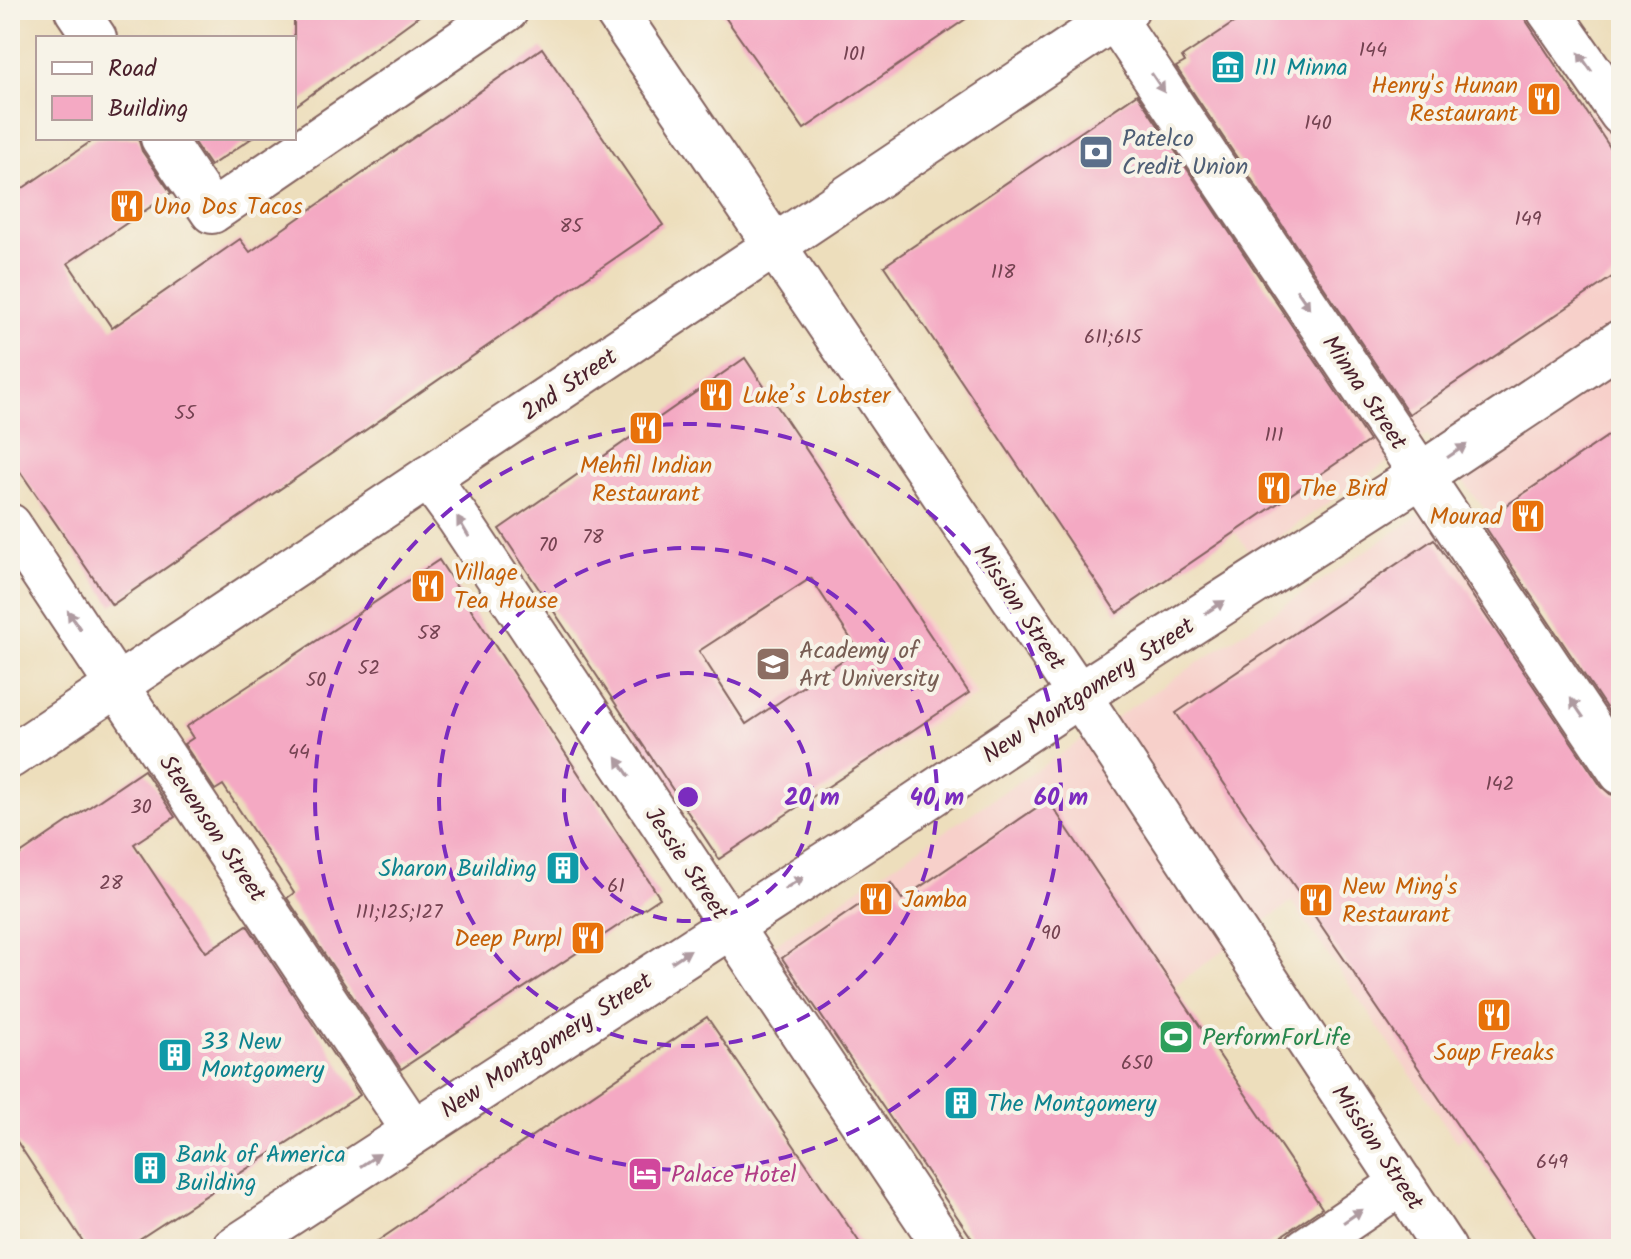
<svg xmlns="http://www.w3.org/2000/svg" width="1631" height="1259" font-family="Kalam,sans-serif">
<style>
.built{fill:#f7d0ca}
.building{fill:#f4a9c3;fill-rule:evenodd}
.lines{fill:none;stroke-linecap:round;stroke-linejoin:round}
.minor-casing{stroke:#83625e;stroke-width:46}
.major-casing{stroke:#83625e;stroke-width:48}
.minor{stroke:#fff;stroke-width:42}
.major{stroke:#fff;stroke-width:44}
.oneway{fill:#ae9aa0}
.ring{fill:none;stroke:#7b2cbf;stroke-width:4;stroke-dasharray:14 10}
.labels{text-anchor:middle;stroke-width:8;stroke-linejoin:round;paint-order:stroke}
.number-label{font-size:20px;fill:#744251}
.culture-label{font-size:24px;fill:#0d838f;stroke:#f7f3e8;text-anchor:start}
.food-label{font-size:24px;fill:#c56008;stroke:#f7f3e8;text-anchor:start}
.service-label{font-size:24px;fill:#4e5e75;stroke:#f7f3e8;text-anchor:start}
.street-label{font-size:24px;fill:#4a1f2b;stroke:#f7f3e8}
.education-label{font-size:24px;fill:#785e54;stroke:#f7f3e8;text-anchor:start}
.leisure-label{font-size:24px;fill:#27864d;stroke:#f7f3e8;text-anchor:start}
.hotel-label{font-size:24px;fill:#b23c85;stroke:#f7f3e8;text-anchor:start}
.centre{fill:#7b2cbf;stroke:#f7f3e8;stroke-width:4}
.ring-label{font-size:24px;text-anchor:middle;font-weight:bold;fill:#7b2cbf;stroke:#f7f3e8;stroke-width:8;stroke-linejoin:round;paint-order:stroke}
</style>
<rect width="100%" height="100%" fill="#f7f3e8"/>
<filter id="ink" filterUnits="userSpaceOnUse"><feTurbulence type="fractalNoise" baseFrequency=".0125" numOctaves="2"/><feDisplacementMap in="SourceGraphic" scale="16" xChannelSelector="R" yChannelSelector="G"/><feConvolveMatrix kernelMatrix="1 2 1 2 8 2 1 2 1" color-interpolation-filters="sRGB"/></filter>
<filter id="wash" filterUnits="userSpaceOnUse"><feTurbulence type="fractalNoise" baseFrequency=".006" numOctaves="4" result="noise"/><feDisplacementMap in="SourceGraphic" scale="32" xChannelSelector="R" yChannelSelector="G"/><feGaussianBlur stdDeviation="1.8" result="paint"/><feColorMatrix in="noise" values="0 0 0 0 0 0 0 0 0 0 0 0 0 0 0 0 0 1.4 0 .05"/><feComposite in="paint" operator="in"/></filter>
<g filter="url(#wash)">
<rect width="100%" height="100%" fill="#eddebc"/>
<path class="built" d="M1602 103 1621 137V709L1490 516 1427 435 1252 555 1148 416Z
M820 467 977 695 719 859 570 633Z
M1426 511 1621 798V1034L1457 1142 1292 902 1036 1084 926 923 795 1006 763 952Z"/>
<g id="blocks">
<path class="building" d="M294 10H427L294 107Z
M720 10H979L804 129Z
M1253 10H1519L1621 164V271L1409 414 1176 67 1185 62 1182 57Z
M542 48 663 225 112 605 10 457V197L96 138H138L142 151 171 193 68 263 112 328 240 239 250 252Z
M1137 94 1369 441 1117 613 884 266Z
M191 138H252L210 166Z
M745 358 969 693 719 859 499 529ZM811 578 858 650 746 724 699 651Z
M1621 427V730L1482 522Z
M1434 539 1601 786 1610 794 1621 797V1249H1542L1176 713Z
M439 560 660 898 401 1069 287 898 294 893 223 785 215 790 184 744 193 738 186 727Z
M144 770 175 817 134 844 206 952 247 925 360 1095 124 1249H88L10 1131V861Z
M1048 800 1322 1208 1262 1249H979L782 958 891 883 902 899Z
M707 1017 864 1249H366Z"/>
</g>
</g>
<g filter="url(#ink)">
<use href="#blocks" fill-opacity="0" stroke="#83625e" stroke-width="2"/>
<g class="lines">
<g class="minor-casing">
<path id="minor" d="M76 10 95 38
M615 10 1079 695 1445 1249
M1109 10 1621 773
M1548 10 1621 114
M162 138 212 212 507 10
M428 477 458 518 946 1249
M10 525 414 1132
M10 757 1127 10
M1305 1249 1402 1183"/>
</g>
<g class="major-casing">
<path id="major" d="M234 1249 878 830 1079 695 1421 475 1621 342"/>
</g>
<use href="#minor" class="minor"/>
<use href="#major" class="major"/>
</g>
<defs><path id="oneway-solid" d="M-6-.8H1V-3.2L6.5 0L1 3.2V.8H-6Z" transform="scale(2)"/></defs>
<g class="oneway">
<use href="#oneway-solid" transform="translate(1585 62) rotate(-125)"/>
<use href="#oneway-solid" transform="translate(1158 83) rotate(56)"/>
<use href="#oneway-solid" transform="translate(1303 299) rotate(56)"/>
<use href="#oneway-solid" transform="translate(1457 451) rotate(-34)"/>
<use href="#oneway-solid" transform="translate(463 527) rotate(-121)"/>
<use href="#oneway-solid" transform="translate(1215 607) rotate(-33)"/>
<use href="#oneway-solid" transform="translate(74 620) rotate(-124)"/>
<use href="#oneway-solid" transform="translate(1577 708) rotate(-124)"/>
<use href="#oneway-solid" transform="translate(623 767) rotate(-124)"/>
<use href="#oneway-solid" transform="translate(794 883) rotate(-32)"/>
<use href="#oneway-solid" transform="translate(681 956) rotate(-33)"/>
<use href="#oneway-solid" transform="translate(370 1160) rotate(-33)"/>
<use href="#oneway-solid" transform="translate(1353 1216) rotate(-34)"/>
</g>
</g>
<g class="ring">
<circle cx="688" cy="797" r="124"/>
<circle cx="688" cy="797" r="249"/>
<circle cx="688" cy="797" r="373"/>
</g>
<defs>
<g id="museum-square" transform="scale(1.8)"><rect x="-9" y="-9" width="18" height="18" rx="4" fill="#0f9aa8" stroke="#f7f3e8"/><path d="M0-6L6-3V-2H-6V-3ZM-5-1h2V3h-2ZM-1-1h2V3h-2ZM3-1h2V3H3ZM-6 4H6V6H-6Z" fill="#fff"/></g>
<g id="restaurant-square" transform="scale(1.8)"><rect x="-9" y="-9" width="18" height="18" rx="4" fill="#e8710a" stroke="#f7f3e8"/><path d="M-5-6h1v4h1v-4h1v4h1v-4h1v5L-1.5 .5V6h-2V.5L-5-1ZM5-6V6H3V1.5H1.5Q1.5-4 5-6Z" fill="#fff"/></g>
<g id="bank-square" transform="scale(1.8)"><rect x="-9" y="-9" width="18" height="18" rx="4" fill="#5c6f8a" stroke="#f7f3e8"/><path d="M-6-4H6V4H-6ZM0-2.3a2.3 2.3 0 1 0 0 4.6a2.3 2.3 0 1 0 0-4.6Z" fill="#fff"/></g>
<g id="university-square" transform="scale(1.8)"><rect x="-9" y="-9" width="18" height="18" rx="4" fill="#8d6e63" stroke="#f7f3e8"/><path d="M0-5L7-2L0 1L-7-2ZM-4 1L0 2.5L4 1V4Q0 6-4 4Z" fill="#fff"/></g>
<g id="building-square" transform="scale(1.8)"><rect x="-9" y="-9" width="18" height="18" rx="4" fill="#0f9aa8" stroke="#f7f3e8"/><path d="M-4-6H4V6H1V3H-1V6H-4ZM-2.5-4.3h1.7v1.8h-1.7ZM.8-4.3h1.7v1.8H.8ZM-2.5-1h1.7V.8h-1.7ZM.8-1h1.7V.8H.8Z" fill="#fff"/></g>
<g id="stadium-square" transform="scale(1.8)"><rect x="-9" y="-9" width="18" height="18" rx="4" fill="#2e9e5b" stroke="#f7f3e8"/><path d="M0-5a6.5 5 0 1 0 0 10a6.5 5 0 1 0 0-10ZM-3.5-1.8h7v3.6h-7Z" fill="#fff"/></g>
<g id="hotel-square" transform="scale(1.8)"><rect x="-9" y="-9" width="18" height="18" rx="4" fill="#d1479c" stroke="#f7f3e8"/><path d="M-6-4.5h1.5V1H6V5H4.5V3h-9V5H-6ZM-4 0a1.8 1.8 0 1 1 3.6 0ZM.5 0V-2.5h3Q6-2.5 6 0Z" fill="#fff"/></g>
</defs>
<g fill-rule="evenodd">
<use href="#museum-square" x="1228" y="67"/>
<use href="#restaurant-square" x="1544" y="99"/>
<use href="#bank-square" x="1096" y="152"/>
<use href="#restaurant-square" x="127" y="206"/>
<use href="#restaurant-square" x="716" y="395"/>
<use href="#restaurant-square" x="646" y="428"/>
<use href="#restaurant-square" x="1274" y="488"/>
<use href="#restaurant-square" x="1528" y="516"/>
<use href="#restaurant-square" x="428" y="586"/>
<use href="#university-square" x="773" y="664"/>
<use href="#building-square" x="563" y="868"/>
<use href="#restaurant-square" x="876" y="899"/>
<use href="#restaurant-square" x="1316" y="900"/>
<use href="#restaurant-square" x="588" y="938"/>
<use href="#restaurant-square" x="1494" y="1015"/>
<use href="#stadium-square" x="1176" y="1037"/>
<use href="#building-square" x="175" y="1055"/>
<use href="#building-square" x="961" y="1103"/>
<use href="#building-square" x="150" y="1168"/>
<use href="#hotel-square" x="645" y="1174"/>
</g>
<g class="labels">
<g class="number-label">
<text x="1373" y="56">144</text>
<text x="854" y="60">101</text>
<text x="1318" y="129">140</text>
<text x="1528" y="225">149</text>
<text x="571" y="232">85</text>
<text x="1003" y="278">118</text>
<text x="1113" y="343">611;615</text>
<text x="185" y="419">55</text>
<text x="1274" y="441">111</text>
<text x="593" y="543">78</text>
<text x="548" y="551">70</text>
<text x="429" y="639">58</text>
<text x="369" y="674">52</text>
<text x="316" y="686">50</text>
<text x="299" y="758">44</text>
<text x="1500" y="790">142</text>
<text x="141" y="813">30</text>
<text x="111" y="889">28</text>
<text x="616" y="892">61</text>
<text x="399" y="918">111;125;127</text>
<text x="1051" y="939">90</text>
<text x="1137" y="1069">650</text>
<text x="1552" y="1168">649</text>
</g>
<g class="culture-label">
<text x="1254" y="75">111 Minna</text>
<text x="537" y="876" text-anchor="end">Sharon Building</text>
<text x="201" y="1049">33 New<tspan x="201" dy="28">Montgomery</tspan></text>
<text x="987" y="1111">The Montgomery</text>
<text x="176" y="1162">Bank of America<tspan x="176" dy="28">Building</tspan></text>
</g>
<g class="food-label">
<text x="1518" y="93" text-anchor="end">Henry's Hunan<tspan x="1518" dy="28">Restaurant</tspan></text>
<text x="153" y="214">Uno Dos Tacos</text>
<text x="742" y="403">Luke’s Lobster</text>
<text x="646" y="473" text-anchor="middle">Mehfil Indian<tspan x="646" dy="28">Restaurant</tspan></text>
<text x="1300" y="496">The Bird</text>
<text x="1502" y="524" text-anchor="end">Mourad</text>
<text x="454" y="580">Village<tspan x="454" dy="28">Tea House</tspan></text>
<text x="1342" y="894">New Ming's<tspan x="1342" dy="28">Restaurant</tspan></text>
<text x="902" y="907">Jamba</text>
<text x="562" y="946" text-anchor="end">Deep Purpl</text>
<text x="1494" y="1060" text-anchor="middle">Soup Freaks</text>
</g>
<g class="service-label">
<text x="1122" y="146">Patelco<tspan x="1122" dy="28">Credit Union</tspan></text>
</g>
<g class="street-label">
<text transform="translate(569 384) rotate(-34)" y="8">2nd Street</text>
<text transform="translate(1365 392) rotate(56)" y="8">Minna Street</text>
<text transform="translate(1020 607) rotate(56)" y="8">Mission Street</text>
<text transform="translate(1088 690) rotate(-33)" y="8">New Montgomery Street</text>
<text transform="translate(213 828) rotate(56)" y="8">Stevenson Street</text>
<text transform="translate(687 863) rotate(56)" y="8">Jessie Street</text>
<text transform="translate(546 1045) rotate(-33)" y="8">New Montgomery Street</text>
<text transform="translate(1378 1147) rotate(56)" y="8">Mission Street</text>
</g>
<g class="education-label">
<text x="799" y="658">Academy of<tspan x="799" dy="28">Art University</tspan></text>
</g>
<g class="leisure-label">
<text x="1202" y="1045">PerformForLife</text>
</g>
<g class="hotel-label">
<text x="671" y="1182">Palace Hotel</text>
</g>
</g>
<circle cx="688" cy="797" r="12" class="centre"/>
<g class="ring-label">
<text x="812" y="805">20 m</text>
<text x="937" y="805">40 m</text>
<text x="1061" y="805">60 m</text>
</g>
<rect width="1631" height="1259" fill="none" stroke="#f7f3e8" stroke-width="40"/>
<rect x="36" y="36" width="260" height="104" fill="#f7f3e8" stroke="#b29e9c" stroke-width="2"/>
<rect x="52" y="62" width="40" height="12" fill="#ffffff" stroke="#b29e9c" stroke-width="2"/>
<text x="108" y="76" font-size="24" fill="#4a1f2b">Road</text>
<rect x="52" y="96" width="40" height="24" fill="#f4a9c3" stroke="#b29e9c" stroke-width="2"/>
<text x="108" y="116" font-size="24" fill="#4a1f2b">Building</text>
</svg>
